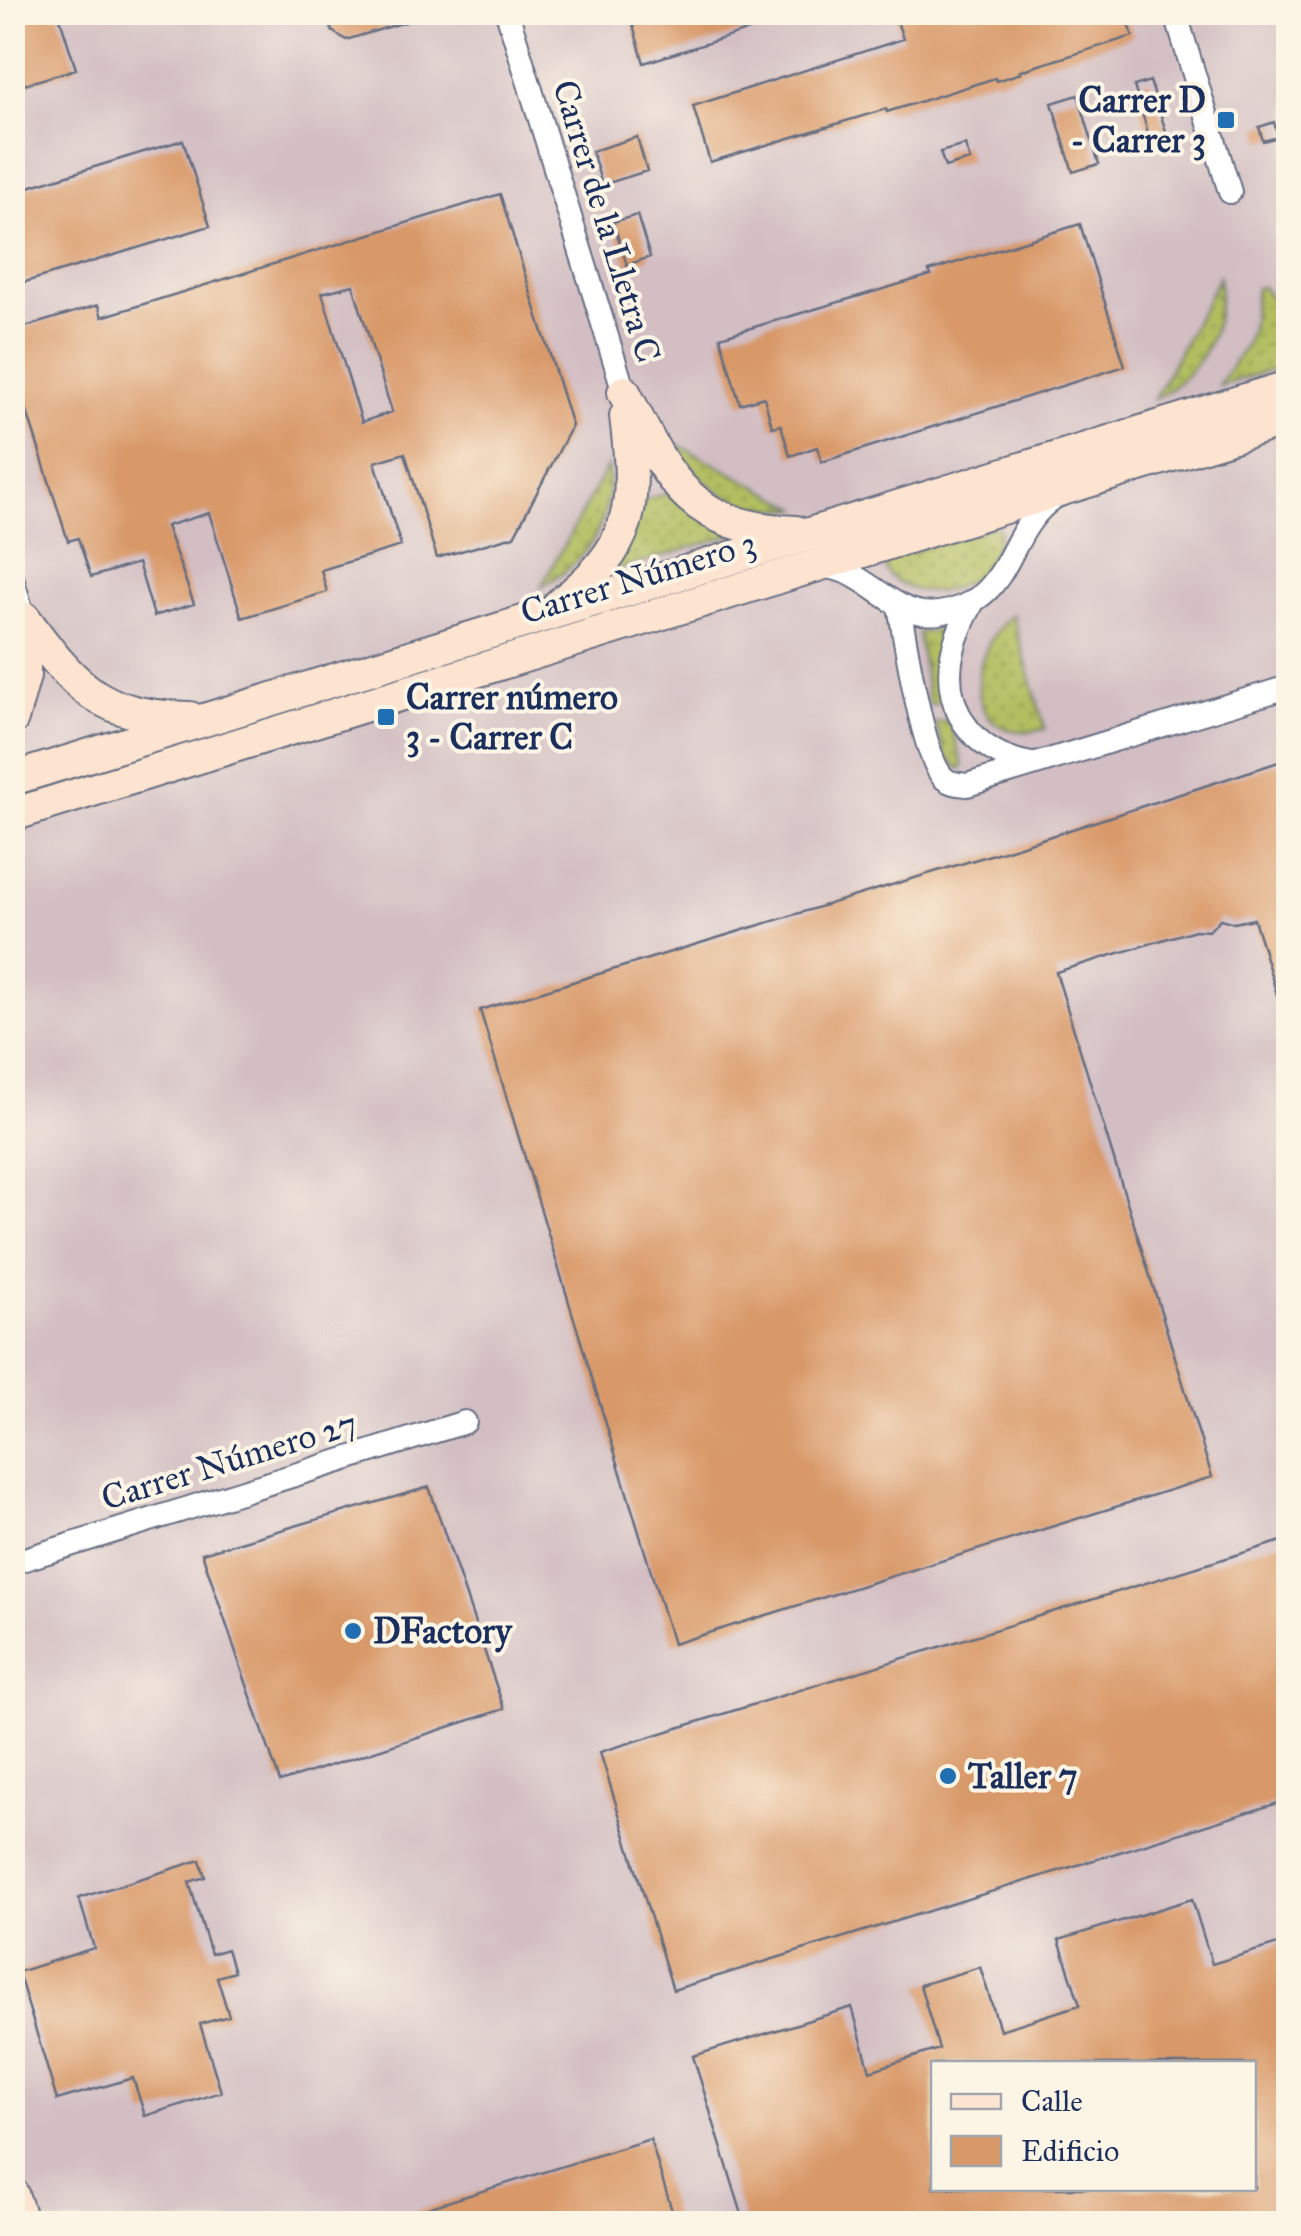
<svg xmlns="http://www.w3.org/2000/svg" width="1301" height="2236" font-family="'IM FELL Great Primer',serif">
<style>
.industrial{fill:#d2bec3;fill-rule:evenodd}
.grass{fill:url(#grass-dots);stroke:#66765f;stroke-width:2.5}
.building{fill:#d89867;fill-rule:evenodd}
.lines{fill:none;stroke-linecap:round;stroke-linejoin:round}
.minor-casing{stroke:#666e82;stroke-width:26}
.secondary-casing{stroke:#666e82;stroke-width:36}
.minor{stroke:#fff;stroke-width:22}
.secondary{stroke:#fde4d1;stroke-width:32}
.poi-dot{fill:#1f6fb2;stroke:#fcf5e5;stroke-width:4}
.labels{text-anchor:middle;stroke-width:8;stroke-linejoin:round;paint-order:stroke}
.poi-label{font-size:35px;font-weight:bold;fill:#1b2f5e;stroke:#fcf5e5;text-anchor:start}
.street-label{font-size:35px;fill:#1b2f5e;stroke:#fcf5e5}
</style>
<defs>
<pattern id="grass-dots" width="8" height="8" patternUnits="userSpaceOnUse" patternTransform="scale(2.5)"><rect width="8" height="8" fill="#b2be60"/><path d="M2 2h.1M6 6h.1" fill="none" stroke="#909b52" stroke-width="1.8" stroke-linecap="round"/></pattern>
</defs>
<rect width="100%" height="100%" fill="#fcf5e5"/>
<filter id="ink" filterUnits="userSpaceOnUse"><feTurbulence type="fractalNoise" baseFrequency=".01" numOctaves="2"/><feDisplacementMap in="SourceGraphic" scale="20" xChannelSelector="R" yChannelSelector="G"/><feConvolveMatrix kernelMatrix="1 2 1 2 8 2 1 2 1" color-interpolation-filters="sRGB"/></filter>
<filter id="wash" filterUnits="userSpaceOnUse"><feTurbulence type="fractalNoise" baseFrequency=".0048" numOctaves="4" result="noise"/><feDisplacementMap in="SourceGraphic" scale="40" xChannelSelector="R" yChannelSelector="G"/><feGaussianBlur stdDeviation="2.25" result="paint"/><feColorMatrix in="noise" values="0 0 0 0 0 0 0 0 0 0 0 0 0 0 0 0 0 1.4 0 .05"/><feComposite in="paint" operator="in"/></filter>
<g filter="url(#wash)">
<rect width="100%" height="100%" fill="#f0e4c6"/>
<path class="industrial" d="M12 13H1288V2223H13ZM934 2064H1254V2188H934Z"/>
<path class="grass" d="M1219 277C1223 331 1202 372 1154 399Z
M1262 287 1288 319V365L1218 386 1245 346 1251 330 1256 288Z
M677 444 798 508C744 514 701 491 677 444Z
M608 465C613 521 590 560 541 587Z
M666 494 732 535 608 573 645 499Z
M993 526 1000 530C994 572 952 603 910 588 898 583 891 580 885 568L888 559Z
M1012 614 1045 729C963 748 963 655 1012 614Z
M941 630 938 669 943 701 929 705 918 633Z
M949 720 963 766 960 769 946 757 935 723Z"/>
<g id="blocks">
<path class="building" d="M20 12H58L76 69 23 85 12 50V15Z
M327 12H425V16L346 40 332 31Z
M629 12H794L795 16 644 63Z
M894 12H1125L1133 36 1020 71 1021 73 996 81 995 78 887 112 886 109 710 162 693 106 903 39Z
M1150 81 1169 141 1152 146 1134 86Z
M1078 95 1099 164 1073 172 1052 103Z
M1274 122 1278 137 1263 141 1259 127Z
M637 137 647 171 602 185 592 151Z
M183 140 210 226 12 286V192Z
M965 145 970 160 945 167 940 152Z
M500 194 572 426 514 536 437 558 405 453 375 462 401 546 321 570 327 592 242 618 209 513 166 526 194 604 154 616 138 563 91 577 78 538 68 541 12 364V344L22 341 18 329 98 305 102 317ZM353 285 392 412 362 422 322 293Z
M637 215 650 257 627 265 613 222Z
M1080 224 1125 366 822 462 817 447 790 456 781 425 772 427 764 397 740 404 720 337 931 275 929 271Z
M1288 759V1020L1285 1021 1254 919 1234 923 1220 919 1209 931 1195 930 1056 972 1212 1477 673 1644 480 1010 1020 846Z
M429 1487 504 1709 280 1782 202 1553Z
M1288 1539V1800L673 1990 600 1752Z
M200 1860 205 1877 189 1882 211 1954 227 1949 234 1972 217 1977 229 2016 200 2024 221 2092 145 2116 133 2078 57 2100 18 1972 94 1948 79 1898Z
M1192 1899 1212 1964 1288 1941V2224H745L693 2056 852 2007 870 2071 939 2049 920 1985 980 1967 1000 2030 1080 2005 1059 1940ZM934 2064H1254V2188H934Z
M650 2139 676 2224H390L389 2220Z"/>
</g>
</g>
<g filter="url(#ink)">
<use href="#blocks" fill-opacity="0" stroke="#666e82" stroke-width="2.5"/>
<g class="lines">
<g class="minor-casing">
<path id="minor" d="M507 12 624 392
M1175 12 1230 192
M820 567C867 566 891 620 939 613 1017 600 1002 533 1055 497
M12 578 24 618
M974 600C967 614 959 628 955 643 937 704 971 754 1032 764
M899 606C905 638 923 762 945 779 951 784 960 784 967 785L1288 687
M12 1563 465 1422"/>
</g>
<g class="secondary-casing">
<path id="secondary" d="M624 392C668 479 688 528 796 532
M559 605C635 545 637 507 626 416
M24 618C75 687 99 717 190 718
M12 719 24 676V618
M12 779 1288 387
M12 815 1288 419
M12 2194 22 2224"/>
</g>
<use href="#minor" class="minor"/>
<use href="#secondary" class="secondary"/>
</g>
</g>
<g class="poi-dot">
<rect x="1216" y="110" width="20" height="20" rx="5"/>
<rect x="376" y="707" width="20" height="20" rx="5"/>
<circle cx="353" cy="1631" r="10"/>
<circle cx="948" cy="1776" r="10"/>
</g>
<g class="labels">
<g class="poi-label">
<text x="1206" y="112" text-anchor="end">Carrer D<tspan x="1206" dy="40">- Carrer 3</tspan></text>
<text x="406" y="709">Carrer número<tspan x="406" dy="40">3 - Carrer C</tspan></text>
<text x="373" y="1643">DFactory</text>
<text x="968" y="1788">Taller 7</text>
</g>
<g class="street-label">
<text transform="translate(607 221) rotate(73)" y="12">Carrer de la Lletra C</text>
<text transform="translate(638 577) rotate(-17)" y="12">Carrer Número 3</text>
<text transform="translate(229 1460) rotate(-17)" y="12">Carrer Número 27</text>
</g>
</g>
<rect width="1301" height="2236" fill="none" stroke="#fcf5e5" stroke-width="50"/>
<rect x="931" y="2061" width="325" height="130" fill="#fcf5e5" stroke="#a2a6af" stroke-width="2.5"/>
<rect x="951" y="2094" width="50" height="15" fill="#fde4d1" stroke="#a2a6af" stroke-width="2.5"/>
<text x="1021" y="2111" font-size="30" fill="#1b2f5e">Calle</text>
<rect x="951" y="2136" width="50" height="30" fill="#d89867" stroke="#a2a6af" stroke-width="2.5"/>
<text x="1021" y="2161" font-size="30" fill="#1b2f5e">Edificio</text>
</svg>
